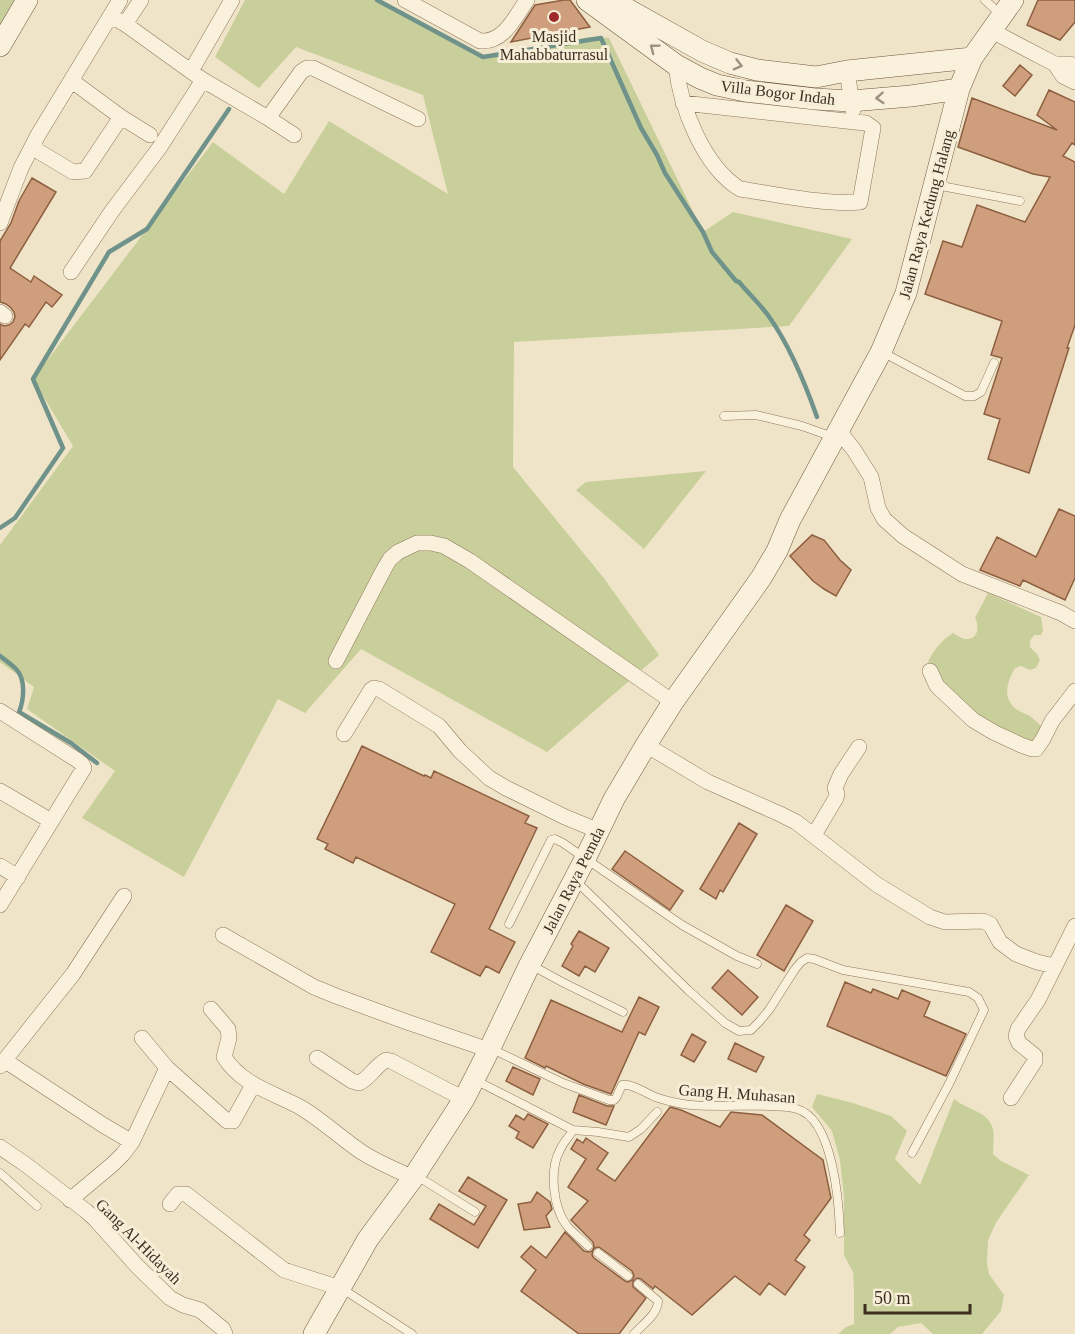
<svg xmlns="http://www.w3.org/2000/svg" width="1075" height="1334" font-family="'Times New Roman',serif">
<style>
.green{fill:#c9cf9b}
.lines{fill:none;stroke-linecap:round;stroke-linejoin:round}
.stream{stroke:#6f938a;stroke-width:4.5}
.building{fill:#cf9f7d;stroke:#8d5f41;stroke-width:1.5;fill-rule:evenodd}
.lane-casing{stroke:#8d765c;stroke-width:9}
.street-casing{stroke:#8d765c;stroke-width:16}
.secondary-casing{stroke:#6f573f;stroke-width:22}
.lane{stroke:#faf1dc;stroke-width:8}
.street{stroke:#faf1dc;stroke-width:15}
.secondary{stroke:#faf1dc;stroke-width:21}
.oneway{stroke:#9c907e}
.poi-dot{fill:#9e2a2b;stroke:#f7eed8;stroke-width:2}
.labels{text-anchor:middle;stroke-width:6;stroke-linejoin:round;paint-order:stroke}
.poi-label{font-size:16px;fill:#3d2e20;stroke:#f7eed8}
.street-label{font-size:16px;fill:#3d2e20;stroke:#f7eed8}
</style>
<rect width="100%" height="100%" fill="#f0e4c8"/>
<path class="green" d="M0 0H20L0 36Z
M245 0H375L483 57 589 37 609 38 703 232 733 212 852 239 789 326 514 342 513 467 603 577 659 655 547 752 361 649 305 713 278 699 184 877 82 818 115 771 27 709 34 687 0 662V545L73 446 33 379 213 142 284 194 329 121 448 194 423 95 296 47 259 88 215 57Z
M706 471 644 549 576 490 586 482Z
M988 593 1041 617 1043 631 1041 635H1034L1030 641V647L1037 654 1040 660 1036 668 1030 670 1021 666 1015 668C1007 682 1002 698 1016 709 1020 712 1026 714 1030 716 1034 719 1038 723 1041 726L1039 745 1007 738 940 688 928 662C934 649 941 641 953 633 957 635 963 640 968 639 979 638 979 625 975 618Z
M817 1094 853 1103 891 1116 907 1131 895 1159 920 1185 954 1099C966 1109 986 1111 992 1126 995 1133 993 1146 993 1154L1001 1161 1029 1175 997 1221 988 1240 987 1263 989 1274 1004 1295 1001 1311 982 1334H933L921 1323 898 1327 890 1334H838L846 1327 854 1324V1290L853 1272 844 1255V1197L840 1160 832 1131 812 1107Z"/>
<g class="lines">
<path class="stream" d="M377 0 483 57 601 38 641 128 657 155 665 173 703 232 712 252 736 281 739 282C749 294 761 305 770 318 791 348 805 383 817 417
M0 528 15 518 63 448 33 379 109 252 147 229 229 109
M0 656C5 660 11 664 16 669 26 679 24 700 19 712L71 743 97 763"/>
</g>
<path class="building" d="M564 0H570L590 27 511 42 535 5Z
M1038 0H1075V22L1060 40 1027 25Z
M1020 65 1032 75 1015 96 1003 86Z
M1049 90 1075 102V145L1072 143 1063 156 1075 162V325L1067 348H1069L1029 473 988 459 1000 419 984 414 1002 358 991 355 1002 321 925 294 943 241 962 247 977 205 1025 222 1050 177 1033 174 958 147 972 98 1057 130 1037 115Z
M32 178 56 192 10 268 31 282 34 276 62 295 52 307 46 302 29 327 25 324 0 360V324L4 326 9 325 13 322 15 317 14 312 11 308 6 304 0 302V241L11 223 19 201Z
M1059 509 1075 516V578L1065 600 1023 580 1020 586 980 570 997 537 1036 557Z
M812 535 824 540 840 560 851 570 836 596 824 589 813 581 790 556Z
M362 746 424 776 425 775 431 778 434 771 529 816 525 823 537 828 489 929 515 942 499 973 486 966 480 976 431 952 455 904 356 857 353 863 325 849 328 844 317 839Z
M739 823 757 834 723 892 720 890 716 899 700 889Z
M625 851 683 891 670 910 612 869Z
M786 905 813 921 784 971 757 955Z
M579 931 609 948 595 972 585 966 579 976 562 966 573 946 571 944Z
M728 970 758 997 742 1015 712 988Z
M845 982 871 993 873 989 898 999 902 990 930 1002 924 1016 966 1034 946 1076 827 1026Z
M639 997 659 1007 645 1035 639 1032 611 1094 583 1084 546 1066 545 1068 525 1058 551 1000 622 1032Z
M692 1034 706 1042 694 1062 681 1055Z
M735 1043 764 1057 756 1072 728 1059Z
M513 1067 540 1079 533 1095 506 1081Z
M579 1095 607 1106H614L606 1125 573 1112Z
M670 1107 681 1110 720 1127 731 1112 762 1115 823 1160 831 1198 804 1235 810 1240 795 1260 805 1267 785 1295 769 1283 760 1295 735 1276 692 1315 655 1286 653 1289 641 1279 637 1278 633 1281V1287L646 1298 619 1334H579L521 1291 536 1270 521 1257 531 1246 546 1258 565 1232 584 1251 589 1252 592 1251 594 1247 593 1242 571 1220 588 1201 568 1187 586 1159 571 1149 577 1139 583 1143 586 1138 608 1153 597 1169 615 1181ZM599 1247 632 1271 634 1276 632 1280 628 1282 625 1281 594 1258 592 1255 593 1250 595 1248Z
M528 1114 548 1124 533 1148 516 1138 519 1132 509 1126 516 1115 524 1120Z
M468 1177 507 1200 478 1248 430 1219 439 1204 474 1225 486 1206 459 1191Z
M537 1192 550 1202 552 1209 546 1216 550 1227 524 1230 518 1204 531 1202Z"/>
<g class="lines">
<g class="lane-casing">
<path id="lane" d="M985 0 1000 14
M936 185 1020 201
M882 352 965 396H974L981 392 994 363
M724 416 756 415 802 426 833 437
M576 881 688 990 725 1023 739 1031 751 1030 759 1022 769 1010 795 969 801 962 807 958 814 959 843 970 969 992 978 998 984 1010 949 1084 912 1153
M509 924 551 840 555 839 563 843 682 925 737 956 757 964
M531 965 564 983 623 1012
M492 1049 563 1083 609 1100H614L616 1098 622 1085C631 1083 646 1093 655 1097 667 1101 679 1104 691 1105 717 1107 744 1105 770 1106 778 1107 789 1106 797 1109 833 1119 839 1202 840 1233
M475 1080 573 1130C569 1137 563 1143 560 1150 549 1170 553 1208 567 1226 573 1233 581 1239 588 1246
M573 1130 598 1132 629 1137 641 1129 657 1112
M0 1173 37 1206
M414 1178 425 1181 475 1212
M598 1253 628 1276
M341 1288 412 1334
M634 1334C643 1324 658 1314 658 1301L638 1284"/>
</g>
<g class="street-casing">
<path id="street" d="M405 0 480 41C504 43 515 17 527 0
M110 16 125 24 203 80 268 118 301 72 307 68H313L418 119
M125 24 141 0
M990 30 1055 64H1070L1075 67
M1055 64 1063 76 1075 82
M676 65C680 106 703 166 740 189 776 194 823 205 860 202L873 128 866 123 855 122 683 103
M191 71 232 0
M847 71 853 110
M121 117 150 135
M268 118 294 135
M33 148 73 172 85 171 121 117 72 81
M0 223 21 168 38 135 120 0
M71 272 112 211 160 147 203 80
M0 312 5 316
M839 431 854 450 871 477 878 508 884 519 903 536 962 574 1061 613 1075 621
M336 661 384 569 390 559 398 552 417 543H431L444 546 470 561 673 702
M930 671 937 686 973 720 995 733 1021 745 1032 749H1036L1043 739 1052 721 1075 691
M0 711 77 760 82 764 84 768 0 905
M344 734 371 690 374 688 379 689 439 726 460 751 489 778 506 788 565 817 599 831
M646 745 708 782 780 814 796 822 876 884 930 917 945 922 983 921 990 924 1000 942 1016 954 1037 962 1054 966
M0 791 51 821
M814 835 836 798 837 794 835 788 841 774 859 747
M0 866 18 877
M223 935 314 987 336 996 407 1022 489 1050
M211 1009 228 1029 229 1038 224 1057C242 1085 272 1092 300 1107 322 1120 342 1139 363 1153 379 1163 397 1170 413 1178
M142 1038 167 1068 227 1121H233L253 1085
M317 1058 352 1081 359 1083C370 1078 375 1066 386 1060L391 1061 464 1099
M4 1060 103 1125 132 1142
M0 1066 73 974 124 896
M1011 1098 1035 1061V1056L1019 1043 1016 1036 1018 1029 1038 1000 1075 926
M0 1147 25 1164 86 1211 95 1219 137 1266 170 1298 183 1305 200 1310 223 1329 225 1334
M70 1200 113 1164 123 1154 132 1142 167 1068
M170 1204 178 1194H186L284 1270 340 1288"/>
</g>
<g class="secondary-casing">
<path id="secondary" d="M587 0 676 65 700 78 717 85 745 91 815 99 851 101 911 96 959 89
M611 0 702 51 730 63 757 70 816 77 847 71 972 58
M0 46 27 0
M314 1334 368 1239 413 1178 464 1099 490 1048 530 964 585 859 614 799 646 745 673 702 761 578 777 551 790 520 881 352 906 293 959 89 972 58 1013 0"/>
</g>
<use href="#lane" class="lane"/>
<use href="#street" class="street"/>
<use href="#secondary" class="secondary"/>
</g>
<defs><path id="oneway-chevron" d="M-2-3.5L2.5 0L-2 3.5" fill="none" stroke-width="1.6" stroke-linecap="round" stroke-linejoin="round" transform="scale(1.5)"/></defs>
<g class="oneway">
<use href="#oneway-chevron" transform="translate(654 48) rotate(-143)"/>
<use href="#oneway-chevron" transform="translate(738 65) rotate(15)"/>
<use href="#oneway-chevron" transform="translate(880 98) rotate(176)"/>
</g>
<circle class="poi-dot" cx="554" cy="17" r="6"/>
<g class="labels">
<g class="poi-label">
<text x="554" y="42">Masjid<tspan x="554" dy="18">Mahabbaturrasul</tspan></text>
</g>
<g class="street-label">
<text transform="translate(778 92) rotate(7)" y="6">Villa Bogor Indah</text>
<text transform="translate(926 214) rotate(-75)" y="6">Jalan Raya Kedung Halang</text>
<text transform="translate(573 880) rotate(-63)" y="6">Jalan Raya Pemda</text>
<text transform="translate(737 1093) rotate(4)" y="6">Gang H. Muhasan</text>
<text transform="translate(139 1241) rotate(45)" y="6">Gang Al-Hidayah</text>
</g>
</g>
<path d="M865 1304v9h105v-9" fill="none" stroke="#3d2e20" stroke-width="3"/>
<text x="874" y="1304" font-size="18" fill="#3d2e20" stroke="#f7eed8" stroke-width="4.5" paint-order="stroke">50 m</text>
</svg>
